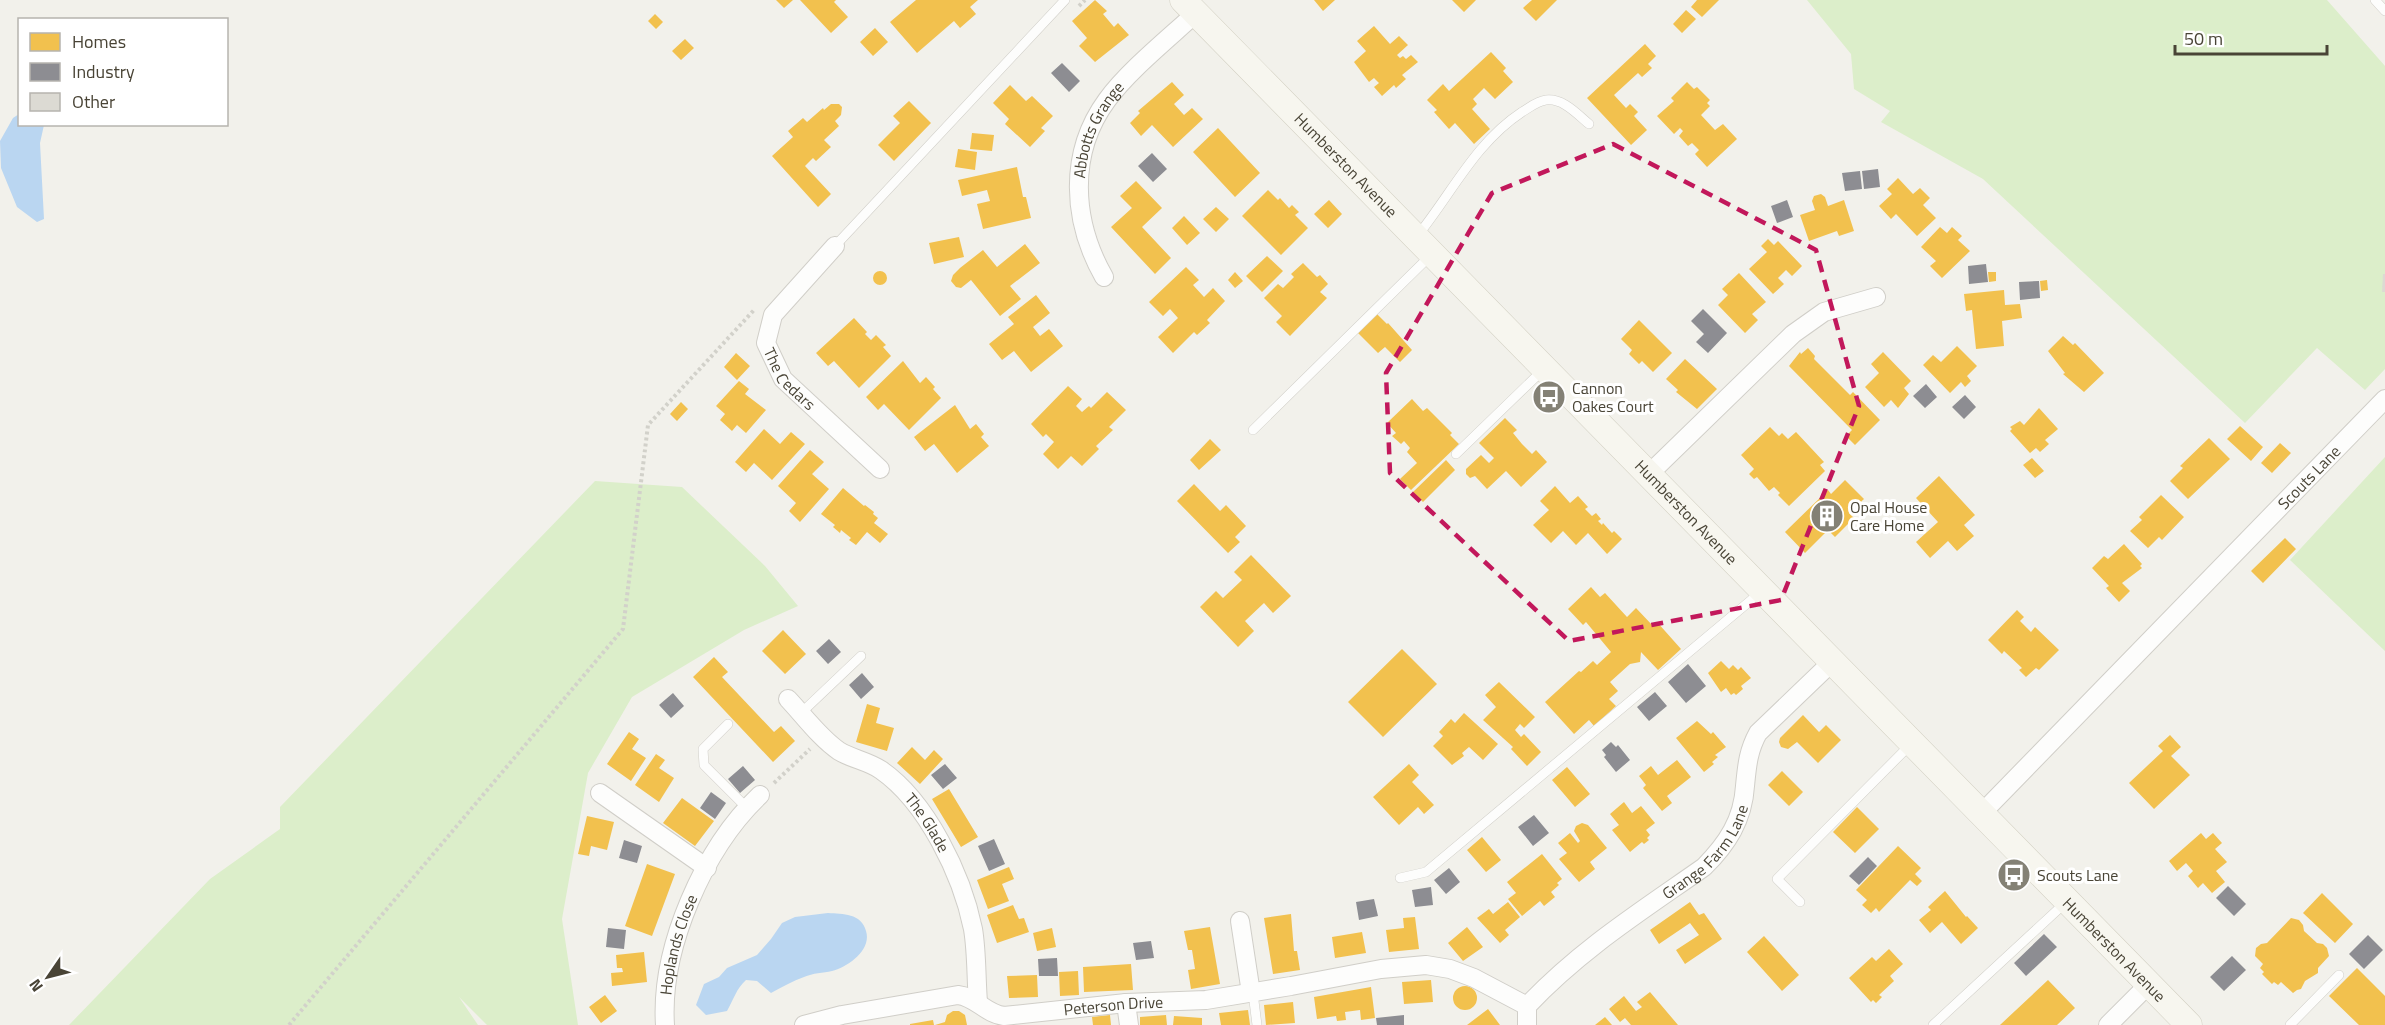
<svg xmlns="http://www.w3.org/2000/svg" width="2385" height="1025" font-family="'Titillium Web',sans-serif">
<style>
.green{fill:#dceeca}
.water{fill:#bad6f1}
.homes{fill:#f2c14e}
.industry{fill:#8d8d92}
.building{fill:#dcdad3}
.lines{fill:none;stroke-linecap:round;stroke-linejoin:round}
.lane-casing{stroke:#d0cec8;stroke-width:10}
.street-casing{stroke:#d0cec8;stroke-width:20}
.secondary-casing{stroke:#d2cfc2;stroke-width:27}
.path{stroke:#d2d1ca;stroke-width:4;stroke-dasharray:3 3;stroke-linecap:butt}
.lane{stroke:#fdfdfc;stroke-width:9}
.street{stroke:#fdfdfc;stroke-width:18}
.secondary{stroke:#f7f6ef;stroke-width:26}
.marked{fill:none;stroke:#c2185b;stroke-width:4.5;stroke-dasharray:12 8;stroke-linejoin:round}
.labels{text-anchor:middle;stroke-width:6;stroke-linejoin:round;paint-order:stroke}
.street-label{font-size:16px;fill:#494436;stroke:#fff}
.poi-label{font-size:16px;fill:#494436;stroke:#fff;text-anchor:start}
</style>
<rect width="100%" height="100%" fill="#f2f1eb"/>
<path class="green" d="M1807 0H2327L2385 66V369L2365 390 2317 348 2245 423 1983 179 1881 122 1890 111 1854 89 1851 54Z
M2385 457V651L2290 560Z
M595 481 682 487 765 566 798 606 744 630 632 697 588 773 562 919 578 1025H487L459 997 478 1025H69L210 879 280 829V807Z"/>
<path class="water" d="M19 114 20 124 44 125 40 143 44 219 37 222 17 207 1 168 0 141 13 118Z
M828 913C843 914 861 913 866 931 872 950 848 967 832 971 823 973 813 973 804 977 793 981 782 987 771 993L757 981 746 980C736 989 734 999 727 1011L706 1015 696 1005 704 984 719 977 727 968 757 955 771 939 782 923 795 917Z"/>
<path class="homes" d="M776 0H793L784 8Z
M800 0H836L834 2 848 17 831 33Z
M916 0H978L970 7 976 14 960 28 954 21 917 53 890 22Z
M1095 0 1107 11 1103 14 1114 27 1118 23 1129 35 1095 62 1079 46 1087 38 1072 21Z
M1314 0H1335L1323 11Z
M1452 0H1476L1464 12Z
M1532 0H1557L1536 21 1523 8Z
M1697 0H1719L1702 17 1691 7Z
M1686 10 1696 19 1682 33 1673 24Z
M655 14 663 22 656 29 648 21Z
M1374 26 1390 44 1399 36 1408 45 1397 55 1400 58 1403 56 1406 59 1411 55 1418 62 1402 75 1406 79 1396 88 1394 85 1382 96 1374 87 1379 83 1374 78 1369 82 1354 62 1366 51 1357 41Z
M875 28 888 42 873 56 860 42Z
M685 39 694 48 681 60 672 51Z
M1645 44 1656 56 1648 64 1652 68 1642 77 1638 73 1614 95 1626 108 1630 104 1638 112 1634 116 1647 130 1631 145 1587 98Z
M1491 52 1506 68 1503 71 1513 82 1495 99 1484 88 1473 99 1477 104 1472 109 1490 129 1474 144 1455 123 1449 129 1434 112 1437 110 1427 100 1443 84 1449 91Z
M1172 82 1184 95 1174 104 1184 115 1192 108 1203 119 1173 147 1152 125 1141 136 1130 123 1140 113 1138 111Z
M1687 82 1694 89 1697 87 1710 100 1707 103 1710 106 1701 115 1715 130 1723 124 1737 139 1707 167 1695 154 1699 150 1692 143 1688 146 1679 136 1683 131 1680 128 1674 134 1657 116 1674 101 1671 98Z
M1010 85 1026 101 1032 96 1053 116 1041 128 1045 131 1030 147 1005 124 1009 119 993 103Z
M909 101 931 123 894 161 878 145 900 123 893 116Z
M831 104H839L842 107 841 115 835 121 839 126 824 140 831 147 816 161 813 158 805 166 831 194 818 207 772 156 793 137 788 131 803 118 807 122 823 108 824 110Z
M1218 128 1260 173 1235 197 1193 152Z
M972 133 994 135 992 151 970 149Z
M958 149 977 152 975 170 955 167Z
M1017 167 1023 197H1026L1031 218 983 229 977 204 990 201 987 190 962 196 958 180Z
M1898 178 1913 194 1920 188 1930 198 1923 205 1936 218 1917 236 1896 214 1891 219 1879 206 1892 194 1887 189Z
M1136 181 1162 208 1142 227 1171 258 1155 274 1111 227 1132 208 1120 196Z
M1268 190 1278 200 1280 198 1289 208 1292 205 1299 212 1295 215 1308 228 1281 255 1242 216Z
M1821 194 1825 197 1828 206 1844 200 1854 231 1839 236 1837 231 1809 241 1800 215 1815 210 1812 201 1814 196Z
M1329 200 1342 214 1328 228 1314 214Z
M1216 207 1229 219 1216 232 1203 219Z
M1184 216 1200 233 1187 245 1172 228Z
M1940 227 1947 233 1952 227 1962 236 1958 240 1970 251 1942 278 1930 266 1936 261 1921 247Z
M959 237 964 257 934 264 929 243Z
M1768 239 1774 245 1778 241 1802 266 1792 276 1786 270 1778 278 1784 284 1773 294 1749 269 1767 252 1761 246Z
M1025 244 1040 263 1010 286 1021 299 1000 316 971 280 961 288 956 287 951 281 953 275 960 268 983 250 997 267Z
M1267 256 1283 271 1262 292 1246 276Z
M1303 263 1317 277 1320 275 1328 284 1320 292 1327 298 1290 336 1276 322 1282 316 1264 298 1278 284 1283 288 1294 277 1291 274Z
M1186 267 1199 280 1193 285 1204 297 1213 288 1225 301 1207 320 1210 323 1197 335 1194 332 1173 353 1158 337 1178 318 1170 309 1163 316 1149 302Z
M873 278a7 7 0 1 1 14 0a7 7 0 1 1-14 0Z
M1235 272 1243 281 1235 288 1228 280Z
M1988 272H1996V281L1989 282Z
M1739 273 1766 302 1752 314 1758 320 1745 333 1718 305 1728 295 1722 289Z
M2047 280 2048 290 2041 291 2040 281Z
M2004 290 2005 305 2020 304 2022 318 2002 321 2004 346 1976 349 1972 310 1966 311 1964 294Z
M1036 295 1050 313 1033 327 1040 336 1049 329 1063 346 1031 372 1014 351 1002 360 989 344 1014 324 1008 317Z
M1375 312 1387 324 1388 323 1412 350 1400 362 1385 347 1378 353 1356 331Z
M854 318 867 332 865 334 871 340 876 335 886 345 883 347 891 356 859 388 834 361 828 366 816 353Z
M1639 320 1672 353 1653 372 1642 361 1639 364 1629 354 1632 350 1621 339Z
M2063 336 2073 345 2075 343 2104 373 2084 392 2063 374 2065 373 2048 351Z
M1957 346 1977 366 1967 376 1971 381 1965 387 1961 382 1950 393 1923 365 1933 355 1941 362Z
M1808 348 1815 356 1814 359 1850 395 1853 392 1880 420 1855 445 1846 436 1852 430 1789 366 1800 352 1801 354Z
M1883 352 1911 381 1904 388 1909 394 1898 408 1891 400 1884 407 1865 387 1879 373 1871 364Z
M736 353 750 366 737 380 724 367Z
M1685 359 1717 389 1697 409 1676 392 1678 390 1666 379Z
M903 361 920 383 926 377 935 387 933 389 941 398 909 430 884 404 878 410 866 397Z
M739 381 749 389 745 394 766 410 746 433 737 425 732 431 720 420 725 414 716 406Z
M1068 386 1082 399 1076 406 1082 412 1089 406 1091 408 1107 392 1126 410 1109 427 1113 430 1096 446 1099 449 1082 466 1071 456 1058 469 1043 454 1054 442 1046 434 1043 437 1031 424Z
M1412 399 1423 411 1427 408 1452 433 1450 435 1459 444 1411 490 1400 479 1417 463 1407 452 1410 448 1404 441 1401 444 1392 436 1396 433 1387 423Z
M681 402 688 409 677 421 670 414Z
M955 405 970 429 976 424 984 434 981 437 989 446 957 473 934 444 925 451 914 437Z
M2039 408 2058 429 2045 440 2049 444 2040 452 2036 448 2030 453 2010 431 2012 429 2010 427 2020 421 2024 425Z
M1505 418 1517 430 1513 433 1522 444 1532 454 1536 450 1547 462 1521 487 1506 471 1487 489 1475 476 1470 478 1466 474V469L1481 455 1489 463 1494 458 1479 443Z
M2240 426 2263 447 2251 461 2227 439Z
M1770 427 1779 436 1782 433 1788 439 1796 432 1824 462 1820 465 1825 471 1789 506 1778 495 1780 493 1774 487 1769 491 1757 477 1754 479 1749 474 1754 469 1741 455Z
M764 429 780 444 791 432 805 444 772 480 754 463 746 472 735 462Z
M2209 438 2230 459 2188 499 2170 481 2183 468 2180 466Z
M1210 439 1221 450 1199 470 1190 460Z
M2280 443 2291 453 2272 473 2261 463Z
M810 450 824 462 812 474 829 489 800 522 789 511 796 503 778 486Z
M2032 458 2044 471 2035 478 2023 465Z
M1446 460 1455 470 1423 502 1413 492Z
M1939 476 1975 515 1964 525 1974 536 1957 551 1948 541 1930 558 1916 542 1938 522 1916 498Z
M1845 480 1864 499 1849 513 1854 518 1835 537 1828 530 1805 553 1785 532 1828 490 1831 494Z
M1194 484 1220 511 1226 505 1246 526 1235 537 1240 542 1228 553 1177 501Z
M1555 486 1570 503 1578 496 1588 507 1585 509 1592 516 1596 513 1601 519 1598 521 1602 525 1603 523 1612 533 1614 531 1622 539 1607 554 1588 533 1576 545 1563 531 1551 543 1533 525 1549 510 1540 501Z
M843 488 864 506 865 505 874 512 873 514 878 518 874 523 888 534 880 543 867 532 856 545 849 540 851 538 841 530 840 533 833 527 835 525 821 514Z
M2161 495 2184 517 2162 540 2159 537 2148 548 2130 531 2142 520 2139 517Z
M2285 538 2296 549 2263 583 2251 571Z
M2124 544 2142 564 2140 566 2142 568 2122 583 2130 591 2119 602 2106 588 2109 586 2092 568 2104 556 2108 559Z
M1251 555 1291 596 1273 613 1264 603 1245 621 1254 631 1238 647 1200 607 1216 591 1223 598 1242 580 1234 572Z
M1591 587 1600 597 1605 593 1627 617 1636 608 1653 626 1657 622 1681 649 1658 670 1641 652 1640 662 1630 664 1610 682 1618 691 1609 699 1616 706 1594 726 1589 720 1574 734 1545 702 1579 671 1581 672 1593 661 1597 665 1611 652 1586 622 1583 625 1568 609Z
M2017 610 2024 617 2020 621 2031 632 2035 627 2059 650 2039 670 2036 668 2026 677 2019 670 2022 668 2004 651 2002 654 1988 640Z
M783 630 806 654 785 674 762 651Z
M1402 649 1437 684 1383 737 1348 702Z
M714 657 728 672 722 677 774 732 781 726 795 741 773 762 693 677Z
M1721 661 1729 669 1733 665 1738 670 1741 667 1751 678 1741 686 1743 689 1736 695 1734 693 1731 695 1726 688 1721 692 1708 673Z
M1499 682 1535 717 1524 728 1520 724 1515 730 1521 737 1524 734 1541 752 1527 766 1511 749 1513 747 1483 720 1496 707 1485 695Z
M867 704 880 708 876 723 894 728 887 751 856 742Z
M1464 713 1498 744 1483 760 1469 747 1462 753 1464 756 1452 765 1433 746 1443 736 1439 732 1451 719 1455 723Z
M1803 715 1819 732 1826 725 1841 740 1818 763 1797 742 1788 749 1781 747 1779 742 1780 738Z
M1697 721 1711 734 1713 732 1726 747 1715 755 1718 757 1712 762 1714 764 1704 772 1676 738Z
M629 732 639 739 632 749 646 758 631 781 607 764Z
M2170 735 2181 747 2171 756 2190 775 2154 809 2129 783 2163 751 2158 746Z
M912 747 925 760 934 750 943 759 920 784 897 763Z
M656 754 665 760 659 768 674 778 659 802 635 785Z
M1677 760 1691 777 1667 796 1672 803 1662 811 1643 788 1646 785 1639 776 1651 766 1658 775Z
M1409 764 1419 775 1412 782 1434 805 1424 814 1418 807 1399 825 1373 797Z
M1567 767 1590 794 1575 807 1552 780Z
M1782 771 1803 792 1789 806 1768 785Z
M949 789 978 837 961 847 932 799Z
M682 798 714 821 695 846 663 823Z
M1624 802 1632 813 1641 806 1655 823 1646 830 1650 835 1647 838 1649 840 1644 844 1642 842 1630 852 1612 830 1619 825 1610 814Z
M1857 807 1879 829 1855 853 1833 832Z
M587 816 614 822 607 850 591 846 589 856 578 854Z
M1582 823 1588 825 1607 848 1590 862 1595 869 1579 882 1559 859 1567 853 1558 843 1570 833 1578 843 1580 841 1574 831 1576 826Z
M2201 833 2206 839 2213 833 2222 843 2215 849 2227 862 2216 871 2225 882 2212 893 2203 883 2198 888 2188 876 2193 871 2186 863 2177 871 2169 861Z
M1482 837 1501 860 1486 872 1467 850Z
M1898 846 1921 868 1915 874 1922 881 1917 886 1910 880 1879 912 1876 908 1871 913 1862 905 1867 900 1856 890Z
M1542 854 1562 879 1557 883 1559 885 1551 892 1555 897 1544 906 1540 901 1522 916 1508 899 1516 893 1507 882Z
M647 864 675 874 652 936 625 926Z
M1009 867 1014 879 1002 884 1009 901 988 909 977 880Z
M1945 891 1966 917 1967 916 1978 928 1961 944 1942 922 1930 933 1919 920 1931 910 1928 907Z
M2322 893 2353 924 2335 943 2303 913Z
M1508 902 1520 917 1505 930 1509 935 1500 943 1477 918 1489 909 1493 914Z
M1690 902 1699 915 1704 913 1722 939 1685 964 1676 950 1699 935 1690 923 1659 944 1650 930Z
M1013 905 1019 919 1024 918 1029 932 997 943 987 915Z
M1291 914 1294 951H1297L1300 970 1273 974 1264 918Z
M1415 917 1419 949 1389 952 1386 930 1404 928 1403 918Z
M2291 918 2299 920 2303 925 2304 931 2317 943 2323 944 2327 948 2329 956 2318 968V973L2305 981 2301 989 2297 990 2293 993 2281 982 2278 985 2274 982 2272 984 2262 974 2264 972 2260 968 2263 964 2255 956 2256 948 2261 944 2267 943Z
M1210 927 1220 984 1191 989 1188 970 1195 969 1192 950H1188L1184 931Z
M1467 927 1483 947 1463 961 1448 943Z
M1052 928 1056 947 1037 951 1033 933Z
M1362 932 1366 953 1335 958 1332 937Z
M1764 936 1799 975 1782 991 1747 952Z
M1889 949 1903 964 1890 976 1894 981 1879 995 1882 997 1876 1003 1873 1000 1871 1002 1849 978 1872 957 1876 961Z
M644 952 647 982 612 986 611 973 623 972 622 968H617L616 955Z
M1131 964 1133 990 1084 992 1083 967Z
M2357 968 2385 996V1025H2359L2329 996Z
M1078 971 1079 995 1060 996 1059 972Z
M1037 975 1038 997 1009 998 1007 976Z
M1431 980 1433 1002 1404 1004 1402 982Z
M2048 980 2075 1008 2057 1025H2000Z
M1453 998a12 12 0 1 1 24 0a12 12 0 1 1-24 0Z
M1371 987 1375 1018 1361 1020 1360 1010 1345 1012 1346 1020 1337 1021 1336 1016 1317 1019 1314 997Z
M1650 992 1678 1025H1631L1625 1018 1620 1022 1609 1009 1624 996 1636 1011 1642 1007 1637 1002Z
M605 995 617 1011 601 1023 589 1007Z
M1293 1002 1295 1023 1266 1025 1264 1005Z
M1488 1009 1500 1025H1467Z
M1248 1010 1250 1025H1221L1219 1013Z
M953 1011H959L965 1015 967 1025H935L945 1022 947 1015Z
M1110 1015 1111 1025H1093L1092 1017Z
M1166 1015 1167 1025H1140V1017Z
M1174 1016 1202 1018V1025H1173Z
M1605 1017 1612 1025H1595Z
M933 1020 934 1025H910V1024Z"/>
<path class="industry" d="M1062 63 1080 81 1069 92 1051 73Z
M1152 153 1167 169 1153 182 1138 166Z
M1878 169 1880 187 1864 189 1862 171Z
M1860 171 1862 189 1845 191 1842 173Z
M1787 200 1793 217 1777 223 1771 206Z
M1986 264 1988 282 1969 284 1968 266Z
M2039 281 2040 298 2020 300 2019 282Z
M1703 309 1727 333 1708 353 1696 342 1704 334 1691 321Z
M1926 384 1937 397 1925 408 1913 396Z
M1965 395 1976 407 1964 419 1952 407Z
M829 639 841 652 828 664 816 651Z
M1688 664 1706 686 1686 703 1668 682Z
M862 673 874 687 861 699 849 685Z
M1655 692 1667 706 1649 721 1637 707Z
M673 693 684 706 671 718 659 705Z
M1611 742 1616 747 1618 745 1630 760 1616 772 1604 757 1606 755 1602 750Z
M945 764 957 778 943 789 931 775Z
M743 766 755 780 740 793 728 779Z
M711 792 726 803 715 819 700 808Z
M1534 815 1549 833 1533 846 1518 827Z
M994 839 1005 864 989 871 978 846Z
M624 840 642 846 637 863 619 858Z
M1868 857 1877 866 1859 885 1849 876Z
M1449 868 1460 882 1446 894 1434 880Z
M2228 886 2246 904 2234 916 2216 898Z
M1431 887 1433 905 1415 907 1412 890Z
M1374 899 1378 916 1359 920 1356 902Z
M608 928 626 930 624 949 606 947Z
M2044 934 2057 947 2026 976 2014 963Z
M2368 935 2383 950 2364 969 2349 954Z
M1151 941 1154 958 1136 960 1133 943Z
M2232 956 2246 970 2224 991 2210 977Z
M1057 958 1058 976H1039L1038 959Z
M1404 1015V1025H1377L1376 1018Z"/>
<path class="building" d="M2383 274H2385V292H2382Z"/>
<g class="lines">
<g class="lane-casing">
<path id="lane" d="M2375 0 2385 11
M1418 235C1452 193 1475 143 1522 112 1529 108 1537 101 1546 100 1563 98 1577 114 1589 124
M835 246 1065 0
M1253 430 1431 255
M1456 454 1545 368
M801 713 861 656
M728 724 703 749 704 765 747 808
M1400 878 1426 872 1762 591
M1800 902 1777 879 1911 744
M1253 993 1257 1025
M1933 1025 2065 903
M2290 1025 2339 975"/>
</g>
<g class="street-casing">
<g id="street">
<path id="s1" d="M835 246 773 315 766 343 783 379 880 469"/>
<path id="s2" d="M1104 277C1072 221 1068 153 1107 100 1128 71 1169 38 1196 13"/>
<path d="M1650 473 1793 334 1824 312 1876 297"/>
<path id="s3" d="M788 699C804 716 820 738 839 751 852 759 868 761 881 770 927 802 962 875 973 929 977 953 976 978 978 1002"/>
<path d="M600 793 707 868"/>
<path id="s4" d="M1981 814 2385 399"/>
<path d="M1240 921 1251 993"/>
<path d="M1126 1003 1129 1025"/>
<path id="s5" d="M1527 1006C1581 949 1640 912 1704 867 1727 844 1743 820 1745 786 1747 766 1748 751 1758 733L1832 662"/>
<path id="s6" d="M665 1025C660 948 704 848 760 795"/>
<path id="s7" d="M804 1025 842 1015 958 995C976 997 986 1014 1004 1016L1126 1003 1206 1000 1291 986 1381 969 1426 965 1450 969 1474 978 1527 1006V1025"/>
<path d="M2108 1025 2149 984"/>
</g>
</g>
<g class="secondary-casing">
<g id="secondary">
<path id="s8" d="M1183 0C1521 340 1853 685 2189 1025"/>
</g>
</g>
<path class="path" d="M1079 6 1085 0
M774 783 810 749
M289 1025 623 629 648 425 755 309"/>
<use href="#lane" class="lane"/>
<use href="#street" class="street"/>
<use href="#secondary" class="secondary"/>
</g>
<path class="marked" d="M1613 144 1816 250 1859 406 1781 600 1569 641 1390 473 1386 373 1492 193Z"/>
<defs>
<g id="bus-disc" transform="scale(1.725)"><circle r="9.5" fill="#848175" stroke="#fff"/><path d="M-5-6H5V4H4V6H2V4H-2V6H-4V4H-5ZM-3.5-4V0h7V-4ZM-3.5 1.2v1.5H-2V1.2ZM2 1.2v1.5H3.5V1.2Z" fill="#fff"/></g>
<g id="building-disc" transform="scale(1.725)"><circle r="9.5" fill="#848175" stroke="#fff"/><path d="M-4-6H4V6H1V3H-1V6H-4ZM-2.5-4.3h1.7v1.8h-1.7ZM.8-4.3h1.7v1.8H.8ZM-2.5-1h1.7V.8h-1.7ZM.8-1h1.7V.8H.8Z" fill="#fff"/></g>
</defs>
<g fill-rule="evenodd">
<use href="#bus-disc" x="1549" y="397"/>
<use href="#building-disc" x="1827" y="516"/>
<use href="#bus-disc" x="2014" y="875"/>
</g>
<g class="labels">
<g class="street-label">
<text dy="6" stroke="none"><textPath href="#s2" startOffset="156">Abbotts Grange</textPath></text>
<text dy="6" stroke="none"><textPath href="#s8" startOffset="232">Humberston Avenue</textPath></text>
<text dy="6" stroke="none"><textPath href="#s1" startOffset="165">The Cedars</textPath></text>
<text dy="6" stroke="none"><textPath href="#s4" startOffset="470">Scouts Lane</textPath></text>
<text dy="6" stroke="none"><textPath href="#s8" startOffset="718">Humberston Avenue</textPath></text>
<text dy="6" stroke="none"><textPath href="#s3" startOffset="190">The Glade</textPath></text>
<text dy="6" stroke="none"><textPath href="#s5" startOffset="238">Grange Farm Lane</textPath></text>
<text dy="6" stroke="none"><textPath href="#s6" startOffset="82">Hoplands Close</textPath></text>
<text dy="6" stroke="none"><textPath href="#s8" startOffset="1330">Humberston Avenue</textPath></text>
<text dy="6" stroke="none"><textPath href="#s7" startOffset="318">Peterson Drive</textPath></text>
</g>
<g class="poi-label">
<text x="1572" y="394">Cannon<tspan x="1572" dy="18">Oakes Court</tspan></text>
<text x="1850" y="513">Opal House<tspan x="1850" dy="18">Care Home</tspan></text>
<text x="2037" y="881">Scouts Lane</text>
</g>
</g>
<rect x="18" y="18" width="210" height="108" fill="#ffffff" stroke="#b6b4af" stroke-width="1.5"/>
<rect x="30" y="33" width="30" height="18" fill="#f2c14e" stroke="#b6b4af" stroke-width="1.5"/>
<text x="72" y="48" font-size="18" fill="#494436">Homes</text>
<rect x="30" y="63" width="30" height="18" fill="#8d8d92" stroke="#b6b4af" stroke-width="1.5"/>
<text x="72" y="78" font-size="18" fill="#494436">Industry</text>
<rect x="30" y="93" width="30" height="18" fill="#dcdad3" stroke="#b6b4af" stroke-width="1.5"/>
<text x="72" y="108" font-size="18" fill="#494436">Other</text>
<g transform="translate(48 977) rotate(235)" stroke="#ffffff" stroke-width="4.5" paint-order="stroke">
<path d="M0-4.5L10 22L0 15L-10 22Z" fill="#494436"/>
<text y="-9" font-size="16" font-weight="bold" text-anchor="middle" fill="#494436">N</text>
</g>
<path d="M2175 45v9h152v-9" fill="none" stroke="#494436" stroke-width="3"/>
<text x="2184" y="45" font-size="18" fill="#494436" stroke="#ffffff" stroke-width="4.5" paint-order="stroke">50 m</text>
</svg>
